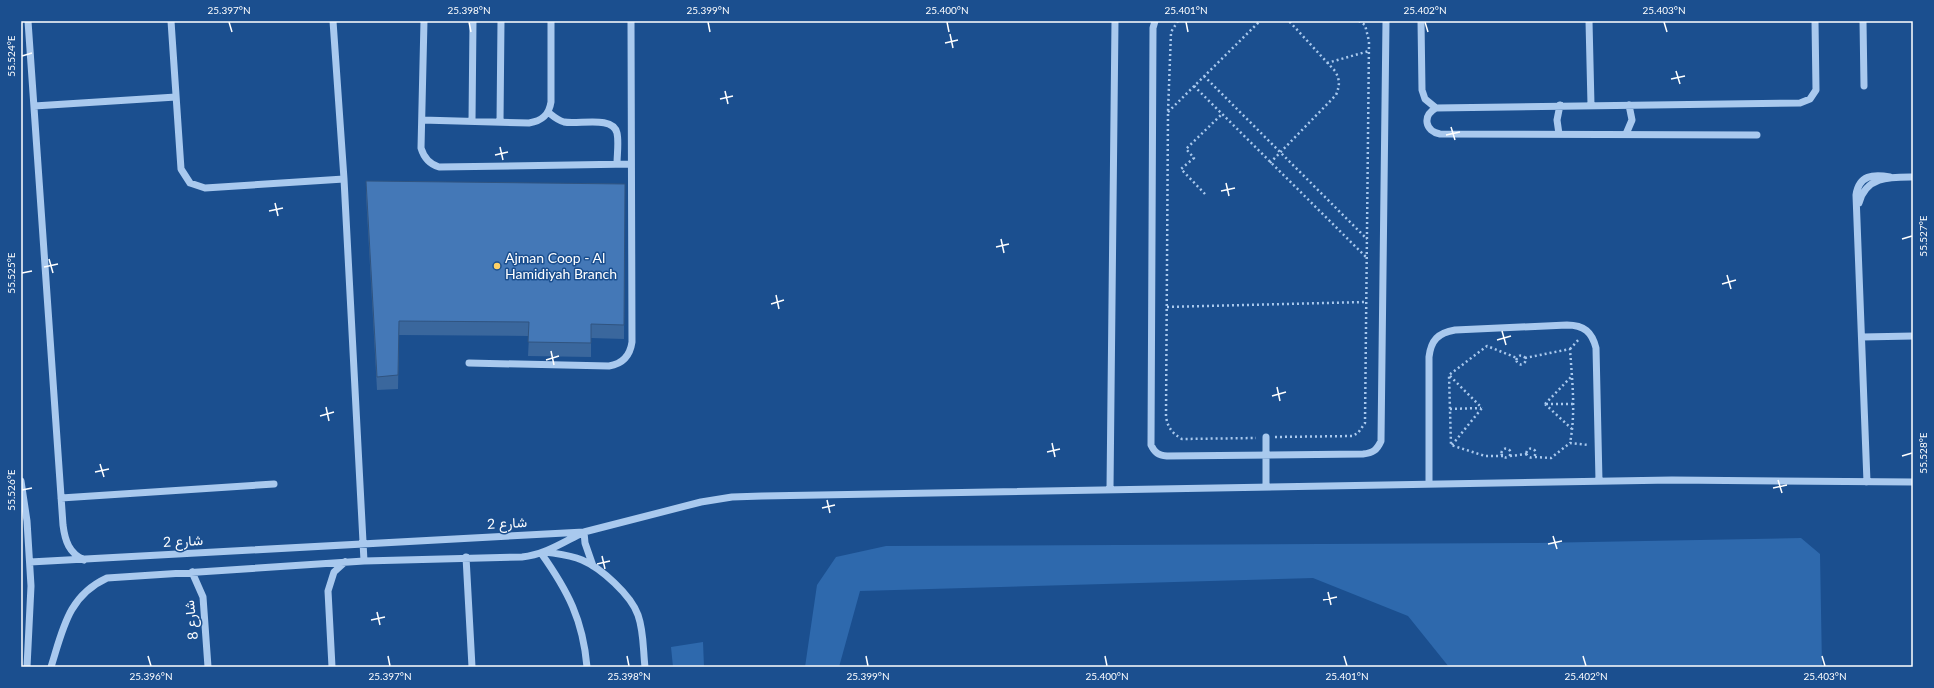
<svg xmlns="http://www.w3.org/2000/svg" width="1934" height="688" font-family="Lato,Vazirmatn,sans-serif">
<style>
.green{fill:#2e69ad}
.lines{fill:none;stroke-linecap:round;stroke-linejoin:round}
.path{stroke:#a9c9ee;stroke-width:2.5;stroke-dasharray:2 3;stroke-linecap:butt}
.minor{stroke:#a9c9ee;stroke-width:7}
.wall{fill:#3a679d}
.building{fill:#4478b7;stroke:#305480}
.ticks{fill:none;stroke:#fff;stroke-width:1.5}
.poi-dot{fill:#ffd166;stroke:#1b4f8f;stroke-width:1.5}
.labels{text-anchor:middle;stroke-width:3;stroke-linejoin:round;paint-order:stroke}
.poi-label{font-size:14px;fill:#fff;stroke:#1b4f8f;text-anchor:start}
.street-label{font-size:14px;fill:#fff;stroke:#1b4f8f}
.neatline{fill:none;stroke:#fff;stroke-width:1.5}
.ticks-label{font-size:10px;text-anchor:middle;fill:#fff}
</style>
<rect width="100%" height="100%" fill="#1b4f8f"/>
<path class="green" d="M1801 538 1820 554 1822 667H1449L1408 616 1313 578 860 591 839 667H805L817 585 836 557 886 546 1536 543Z
M703 642 704 667H673L671 647Z"/>
<g class="lines">
<path class="path" d="M1178 21 1171 32 1168 112 1166 417C1168 428 1172 433 1182 439L1256 438
M1327 63 1369 51
M1204 76 1367 239
M1194 86 1367 258
M1168 112 1260 21
M1270 163 1336 95C1340 85 1340 80 1335 71L1289 21
M1205 194 1181 169 1194 158 1186 149 1222 114
M1167 307 1366 302
M1570 349 1580 338
M1516.5 360a4.5 4.5 0 1 1 9 0a4.5 4.5 0 1 1-9 0Z
M1525 358 1570 349C1572 380 1576 412 1570 443
M1450 376 1482 408
M1545 404 1571 377
M1545 404 1573 430
M1546 404H1573
M1450 409 1481 408
M1275 437 1352 436 1358 433 1365 423 1369 41 1365 25 1359 21
M1452 445 1482 408
M1501.5 453a4.5 4.5 0 1 1 9 0a4.5 4.5 0 1 1-9 0Z
M1526.5 453a4.5 4.5 0 1 1 9 0a4.5 4.5 0 1 1-9 0Z
M1503 456H1485L1451 445 1449 375 1487 346 1517 358
M1510 456 1527 454
M1535 457 1551 458 1570 443 1588 445"/>
<path class="minor" d="M28 21 63 525C65 541 69 553 84 560
M171 21 181 169 190 183 205 188 344 179
M333 21 344 179 364 561
M424 21 421 148C424 158 429 164 439 167L631 164
M1155 21 1153 28 1151 445C1155 453 1158 455 1167 456L1363 454C1373 453 1377 450 1381 441L1386 21
M1421 21 1422 90 1425 99 1436 108 1800 103 1810 99 1816 90 1815 21
M1589 21 1591 105
M1863 21 1864 86
M34 106 176 97
M1436 108C1422 116 1425 131 1440 134L1757 135
M548 112C553 116 557 120 564 122 578 125 613 115 617 133 619 142 617 155 617 164
M422 120 529 123C542 121 549 115 551 102V21
M472 121 473 21
M500 122 501 21
M1559 134 1557 120 1560 105
M1626 134 1632 120 1629 105
M1859 203C1866 176 1890 177 1913 177
M1862 337 1913 336
M469 363 609 366C622 364 630 356 632 342L631 21
M1266 437V486
M21 481 27 521 31 586 27 667
M1867 482 1856 195C1859 175 1873 174 1890 177
M1429 484V357C1431 340 1438 333 1455 330L1567 325C1584 325 1592 332 1596 348L1599 481
M1110 489 1115 21
M61 498 274 484
M584 532 585 543 593 566
M546 552C558 554 570 555 582 560 601 568 631 595 638 615 644 632 643 650 645 667
M541 553C568 591 583 620 587 667
M466 557 472 667
M30 562 584 532 701 502 732 497 762 496 1672 480 1913 482
M192 572 203 597 208 667
M51 667C63 629 68 596 107 578L364 561 522 557C544 555 562 543 582 533
M332 667 328 591 334 572 345 562"/>
</g>
<path class="wall" d="M366 181 625 184 624 339 591 338V357L528 356 529 336 399 335 398 389 377 390 366 195Z"/>
<path class="building" d="M366 181 625 184 624 325 591 324V343L528 342 529 322 399 321 398 375 377 377Z"/>
<path class="ticks" d="M229 22 232 32M469 22 471 32M708 22 710 32M947 22 949 32M1186 22 1188 32M1425 22 1428 32M1664 22 1667 32M950 34 953 48M945 43 958 40M22 56 32 53M1676 71 1680 84M1671 79 1685 76M725 91 728 104M720 99 733 96M1451 127 1455 140M1446 135 1460 132M500 147 503 160M495 155 508 152M1226 183 1229 196M1221 191 1235 188M275 203 278 216M269 211 283 208M1001 239 1004 253M1902 239 1912 236M996 247 1009 244M49 259 53 273M44 267 58 264M22 273 32 271M1727 275 1731 289M1722 284 1736 280M776 295 779 309M771 304 784 300M1502 331 1506 345M1497 340 1511 336M551 351 554 365M546 360 559 356M1277 387 1280 401M1272 396 1286 392M326 407 329 421M320 416 334 412M1052 443 1055 457M1047 452 1060 449M1902 456 1912 453M100 464 104 477M95 472 109 469M1778 480 1782 493M1773 488 1787 485M22 490 32 488M827 500 830 513M822 508 835 505M1553 536 1557 549M1548 544 1562 541M602 556 605 569M597 564 610 561M1328 592 1331 605M1323 600 1337 597M377 612 380 625M371 620 385 617M148 656 151 666M388 656 390 666M627 656 629 666M866 656 868 666M1105 656 1107 666M1344 656 1347 666M1583 656 1586 666M1822 656 1825 666"/>
<circle class="poi-dot" cx="497" cy="266" r="4"/>
<g class="labels">
<g class="poi-label">
<text x="505" y="263">Ajman Coop - Al<tspan x="505" dy="16">Hamidiyah Branch</tspan></text>
</g>
<g class="street-label">
<text transform="translate(507 523) rotate(-3)" y="5">شارع 2</text>
<text transform="translate(183 541) rotate(-3)" y="5">شارع 2</text>
<text transform="translate(191 620) rotate(-96)" y="5">شارع 8</text>
</g>
</g>
<rect width="1934" height="688" fill="none" stroke="#1b4f8f" stroke-width="44"/>
<rect x="22" y="22" width="1890" height="644" class="neatline"/>
<g class="ticks-label">
<text x="229" y="14">25.397°N</text>
<text x="469" y="14">25.398°N</text>
<text x="708" y="14">25.399°N</text>
<text x="947" y="14">25.400°N</text>
<text x="1186" y="14">25.401°N</text>
<text x="1425" y="14">25.402°N</text>
<text x="1664" y="14">25.403°N</text>
<text transform="translate(11 56) rotate(-90)" y="4">55.524°E</text>
<text transform="translate(1923 236) rotate(-90)" y="4">55.527°E</text>
<text transform="translate(11 273) rotate(-90)" y="4">55.525°E</text>
<text transform="translate(1923 453) rotate(-90)" y="4">55.528°E</text>
<text transform="translate(11 490) rotate(-90)" y="4">55.526°E</text>
<text x="151" y="680">25.396°N</text>
<text x="390" y="680">25.397°N</text>
<text x="629" y="680">25.398°N</text>
<text x="868" y="680">25.399°N</text>
<text x="1107" y="680">25.400°N</text>
<text x="1347" y="680">25.401°N</text>
<text x="1586" y="680">25.402°N</text>
<text x="1825" y="680">25.403°N</text>
</g>
</svg>
